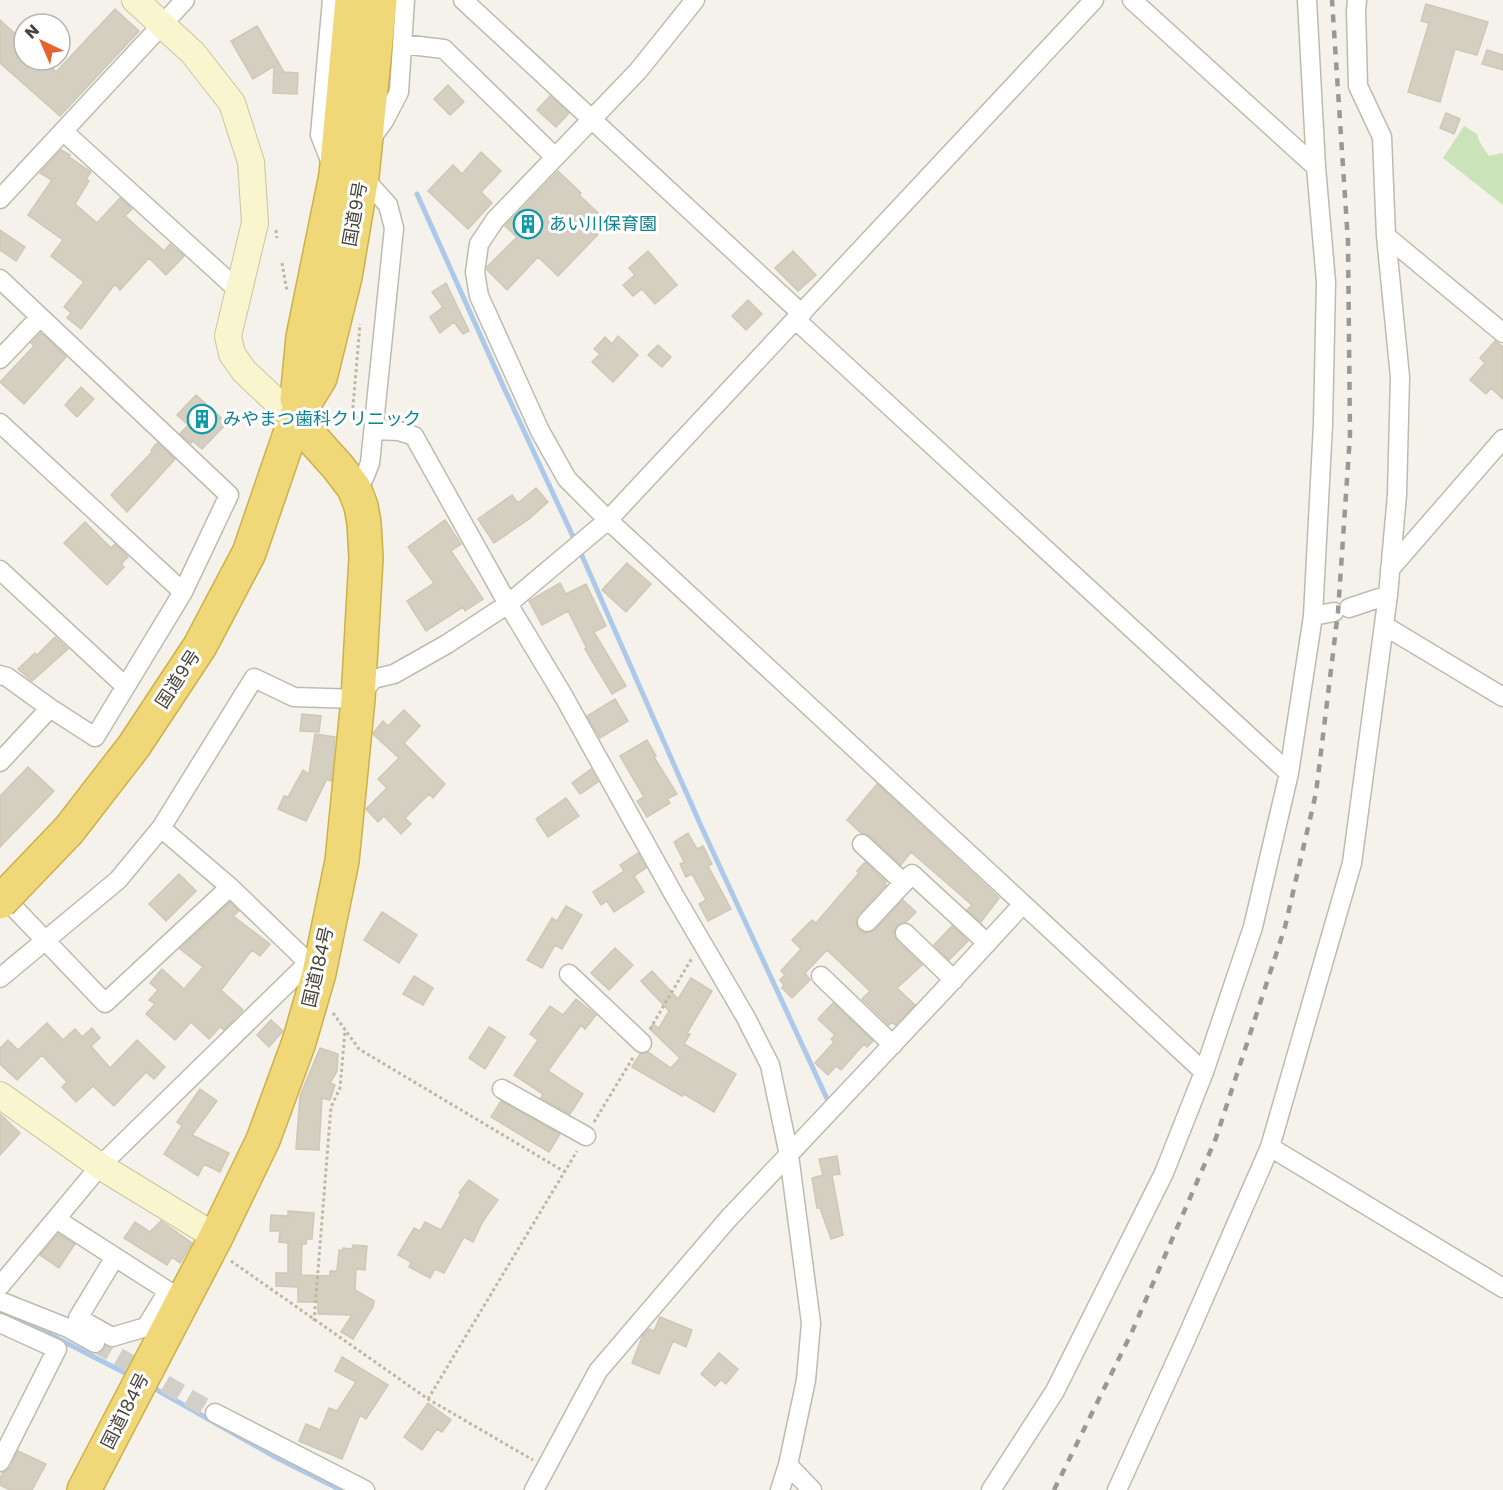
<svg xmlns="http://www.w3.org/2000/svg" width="1503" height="1490" font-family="Poppins,'Noto Sans JP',sans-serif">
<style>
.green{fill:#cae3b8}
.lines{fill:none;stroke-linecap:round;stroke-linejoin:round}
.stream{stroke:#adc9ea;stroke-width:5}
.building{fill:#d4cfc1;stroke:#cec8b5;stroke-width:1.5}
.street-tunnel{stroke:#d1cfc7;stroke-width:18;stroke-dasharray:18 9;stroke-linecap:butt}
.street-casing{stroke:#bebbae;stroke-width:21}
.secondary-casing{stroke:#cbc69d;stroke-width:28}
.highway-casing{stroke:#ceb04a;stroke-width:36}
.path{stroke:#bfb8a0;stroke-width:3;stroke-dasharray:3 3;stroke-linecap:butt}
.street{stroke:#fff;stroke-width:18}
.secondary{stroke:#f9f5cf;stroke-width:26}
.highway{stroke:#f0d879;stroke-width:33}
.rail{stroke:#989898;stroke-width:4.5;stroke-dasharray:8 8;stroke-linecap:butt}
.highway-bridge-casing{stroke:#ceb04a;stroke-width:36;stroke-linecap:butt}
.highway-bridge{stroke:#f0d879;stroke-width:33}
.labels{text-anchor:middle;stroke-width:6;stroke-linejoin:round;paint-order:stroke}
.street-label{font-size:18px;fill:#474339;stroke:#fff}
.culture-label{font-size:18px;fill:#0d838f;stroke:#fff;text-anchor:start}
</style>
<rect width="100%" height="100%" fill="#f4f2ea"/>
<path class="green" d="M1464 126 1477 134 1479 141 1489 156 1502 153 1503 155V205L1443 158Z"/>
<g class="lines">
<path class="stream" d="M417 194 504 388 583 558 701 826 829 1103 827 1105
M0 1313 43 1331 131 1376
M150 1386 277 1458 341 1490"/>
</g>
<path class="building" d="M1426 4 1488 22 1477 55 1455 49 1440 102 1408 92 1429 23 1421 21Z
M115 9 139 31 60 116 0 63V20L24 42V60H44L56 72Z
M257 26 284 72 298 73 297 94 273 93 274 66 253 79 231 41Z
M1487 50 1503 55V70L1482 64Z
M448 85 464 102 450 115 434 99Z
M550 96 569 113 556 127 537 110Z
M1446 113 1460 119 1454 134 1440 128Z
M61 150 70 155 69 157 91 172 86 179 89 181 75 204 97 223 120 198 132 209 125 216 164 251 170 244 184 256 166 275 149 258 120 290 115 284 81 329 67 318 71 313 64 307 84 282 51 256 63 240 28 215 52 180 40 173Z
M481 152 501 171 481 192 492 203 468 229 428 191 453 165 462 174Z
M558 171 581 193 579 195 609 223 558 276 538 257 507 290 487 270V267L517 237 505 226Z
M0 230 25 247 16 261 0 250Z
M648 251 677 285 655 304 642 289 633 296 623 285 635 275 629 268Z
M793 251 816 275 798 291 775 268Z
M446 283 469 331 463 334 454 322 440 333 430 317 443 307 432 292Z
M748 300 762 314 746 330 732 316Z
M41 333 66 357 24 404 0 382 34 346 31 343Z
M618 336 638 355 613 382 592 362 600 354 594 349 605 337 612 344Z
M1495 341 1503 347V399L1491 388 1486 394 1470 380 1485 363 1480 358Z
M658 345 671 357 662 367 648 355Z
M81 387 94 399 77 417 65 405Z
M196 395 227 423 202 449 193 441 191 443 180 434 188 425 177 415Z
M157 443 175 459 127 512 111 495 152 452 151 450Z
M536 488 548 502 529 519 494 543 478 519 512 495 518 503Z
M445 520 461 544 451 551 483 599 465 611 463 607 426 631 407 601 434 583 408 547Z
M85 522 111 548 115 544 128 557 121 564 124 567 107 585 64 543Z
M627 563 651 584 626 612 602 590Z
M560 583 566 594 586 584 606 626 594 632 626 686 612 694 585 649H587L568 611 542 625 529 601Z
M55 637 68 649 32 681 18 669 35 653 37 655Z
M615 699 628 721 600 738 587 716Z
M404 710 420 726 404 743 445 784 433 798 429 794 405 818 411 824 401 834 384 816 378 822 366 809 387 788 378 779 399 758 373 734 374 732 383 721 388 726Z
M302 714 321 716 319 732 300 731Z
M315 734 335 737 333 765 331 781 327 779 306 821 278 809 284 796 288 797 303 770 309 774Z
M647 740 656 756 654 757 677 794 667 799 670 803 647 817 637 801 644 797 620 756Z
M28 767 54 791 0 847V796Z
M591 769 598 782 580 794 572 783Z
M877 784 999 898 981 922 967 910 972 905 911 852 901 865 870 836 861 833 847 820Z
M566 798 579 816 548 837 536 819Z
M688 833 697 849 703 846 712 864 708 866 731 909 708 921 699 904 706 900 692 874 686 877 680 864 684 862 674 842Z
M638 853 646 868 634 876 644 892 614 912 607 901 601 905 593 892 624 871 620 865Z
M865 862 886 882 885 883 886 885 858 915 856 920 859 930 865 933 875 930 903 900 916 912 906 922 897 925 894 931 897 941 922 965 897 988 915 1005 895 1025 892 1022 889 1025 862 999 870 991 827 950 805 973 810 980 792 998 782 988 784 985 780 980 785 975 781 971 801 949 792 940 812 920 816 923 859 873 857 871Z
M179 874 196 891 166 921 149 904Z
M230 902 239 911 233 916 270 944 260 956 252 950 221 990 243 1010 237 1016 224 1030 220 1027 209 1039 191 1022 175 1040 146 1014 155 1004 149 1000 158 990 150 983 162 969 184 989 203 967 180 949Z
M566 906 582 915 562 949 555 945 542 968 527 960 552 918 557 921Z
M382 912 417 935 399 963 364 940Z
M952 926 968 941 949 960 934 945Z
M615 948 633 965 609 990 591 973Z
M652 971 678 999 691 978 712 991 687 1033 690 1034 684 1044 736 1074 714 1112 684 1094 682 1096 632 1067 640 1054 648 1052 671 1068 680 1058 650 1029 653 1024 659 1028 669 1011 641 981Z
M414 976 433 988 423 1005 403 994Z
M576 999 596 1015 585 1029 581 1025 548 1071 583 1094 570 1114 541 1098 543 1094 514 1075 538 1040 530 1034 550 1006 563 1015Z
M833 1003 873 1041 867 1047 864 1044 841 1070 836 1066 828 1075 815 1063 834 1042 831 1039 835 1035 818 1019Z
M271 1020 283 1031 269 1047 257 1035Z
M47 1023 63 1040 75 1029 82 1037 92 1028 100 1038 91 1046 110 1068 137 1040 165 1067 154 1079 146 1072 114 1106 93 1086 76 1102 62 1087 67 1082 42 1055 17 1080 0 1064V1048L8 1040 18 1050Z
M489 1027 505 1037 485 1069 469 1058Z
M320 1048 338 1054 337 1071 330 1083 335 1085 330 1100 322 1098 319 1150 296 1149 300 1096Z
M200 1089 217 1101 192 1135 229 1153 220 1172 204 1164 198 1176 164 1154 182 1126 177 1122Z
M501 1101 560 1134 549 1152 491 1117Z
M0 1114 20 1133 0 1155Z
M837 1156 840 1174 832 1175 843 1235 831 1239 820 1208H817L812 1178 823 1175 819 1159Z
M469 1180 498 1200 483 1221 473 1242 464 1237 444 1273 435 1269 430 1278 409 1267 411 1262 398 1255 414 1228 420 1231 425 1222 441 1230 461 1194 459 1193Z
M288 1211 314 1213 312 1239H307L306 1244H302L301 1275 330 1276V1271H337L339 1250 343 1251V1248L352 1249 353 1245 367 1246 365 1270 356 1269 355 1290 374 1301 373 1307 353 1339 341 1332 352 1315 318 1314V1302H298V1287L276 1286V1273H288V1243L279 1242 280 1231H270L271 1215 288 1216Z
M161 1221 192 1243 180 1263 172 1257 167 1265 124 1238 135 1222 150 1232Z
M58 1234 75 1244 59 1268 40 1255Z
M660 1317 692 1330 686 1347 673 1341 659 1374 632 1363 643 1335 649 1329 654 1331Z
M719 1353 738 1369 726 1384 721 1380 715 1386 701 1374Z
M342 1357 388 1385 366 1419 360 1415 342 1459 299 1441 306 1424 320 1430 329 1408 337 1411 356 1382 335 1371Z
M428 1403 451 1420 442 1432 437 1429 422 1450 404 1437Z
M18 1451 46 1464 32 1490H10L0 1485V1479L3 1472 10 1468Z"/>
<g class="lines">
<path class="street-tunnel" d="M95 1343 215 1413"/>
<g class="street-casing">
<path id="street" d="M463 0 802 314
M695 0 638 71 495 220 479 244 475 272 479 296 540 431 567 479 608 520 1023 904
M1132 0 1316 167
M402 44 444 49 555 157
M63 131 238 290
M370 140 384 121 399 92 405 0
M331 163 320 135 332 0
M0 199 185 0
M1386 236 1503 333
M0 279 229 495 183 592 95 737 50 708 7 677 0 675
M796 320 1289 773
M0 359 40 317
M0 423 183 592
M375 430 399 431 414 436 508 604 564 697 674 895 745 1016 770 1065 789 1155 811 1323 806 1380 788 1465 780 1490
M354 488 364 478 370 463 394 228 388 205 362 176
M1390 569 1503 439
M0 570 125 686
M1349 608 1388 595
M1313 616 1334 612
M1385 626 1503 697
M0 762 50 708
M161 828 230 887 315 969
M862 844 904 883
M0 893 105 1003 230 887
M867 922 912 874 987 943
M905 933 954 980
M569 974 642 1043
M821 976 893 1045
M0 978 118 880 161 828 254 678 294 697 358 699 373 679 394 674 447 644 508 604 608 520 1094 0
M502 1089 586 1136
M1270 1147 1503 1288
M56 1219 168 1291 146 1327 112 1337 78 1318 115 1257
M0 1286 100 1166 308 963
M0 1301 68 1328 95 1343
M0 1323 57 1349 0 1462
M215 1413 365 1490
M788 1465 812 1490
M534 1490 598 1371 728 1219 942 992 1023 904 1204 1072
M991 1490 1055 1391 1164 1173 1204 1072 1253 927 1289 773 1313 616 1323 424 1326 282 1316 167 1307 0
M1117 1490 1186 1339 1270 1147 1352 863 1388 595 1397 495 1400 377 1386 236 1382 137 1358 86 1356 11 1357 0"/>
</g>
<g class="secondary-casing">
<path id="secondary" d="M135 0 193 53 232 103 251 162 255 223 228 336 232 354 244 371 295 419
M0 1095 100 1166 216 1237"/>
</g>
<g class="highway-casing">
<path id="highway" d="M297 399 303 337 336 175 352 0
M69 830 134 746 200 646 249 553 295 419 320 378 345 277 362 176 380 0
M84 1490 216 1237 263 1140 299 1042 319 973 342 861 358 699 366 558 364 523 361 506 354 488 338 467 295 419"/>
</g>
<path class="path" d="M276 230 277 238
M282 263 287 291
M358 419 353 407 360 324
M333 1013 359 1049 565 1172
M650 1029 692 958
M594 1122 634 1056
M231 1261 428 1399 533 1460
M314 1321 331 1107 340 1088 345 1031
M428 1399 577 1151"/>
<use href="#street" class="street"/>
<use href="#secondary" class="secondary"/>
<use href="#highway" class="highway"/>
<path class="rail" d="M1054 1490 1131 1334 1216 1138 1285 927 1316 793 1338 612 1350 435 1348 242 1332 0"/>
<g class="highway-bridge-casing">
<path id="highway-bridge" d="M0 902 69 830"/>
</g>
<use href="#highway-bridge" class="highway-bridge"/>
</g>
<defs>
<g id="building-ring" transform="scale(1.5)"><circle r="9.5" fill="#fff" stroke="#0f9aa8" stroke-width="1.5"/><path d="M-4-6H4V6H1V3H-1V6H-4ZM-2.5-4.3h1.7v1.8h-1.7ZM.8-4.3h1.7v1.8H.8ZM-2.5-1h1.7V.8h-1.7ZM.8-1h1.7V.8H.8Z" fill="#0f9aa8"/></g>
</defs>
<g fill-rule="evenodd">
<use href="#building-ring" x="528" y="224"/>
<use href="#building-ring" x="202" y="419"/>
</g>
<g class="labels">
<g class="street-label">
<text transform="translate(355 214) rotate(-80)" y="6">国道9号</text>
<text transform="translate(178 679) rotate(-57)" y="6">国道9号</text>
<text transform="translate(318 967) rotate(-77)" y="6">国道184号</text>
<text transform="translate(125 1411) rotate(-63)" y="6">国道184号</text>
</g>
<g class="culture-label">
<text x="549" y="230">あい川保育園</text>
<text x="223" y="425">みやまつ歯科クリニック</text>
</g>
</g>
<g transform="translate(42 42) rotate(316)"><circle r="28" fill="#ffffff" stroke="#b5b4b0" stroke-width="1.5"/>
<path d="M0-4.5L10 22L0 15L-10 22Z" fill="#e56430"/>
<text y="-9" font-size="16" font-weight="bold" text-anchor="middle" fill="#474339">N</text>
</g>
</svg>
